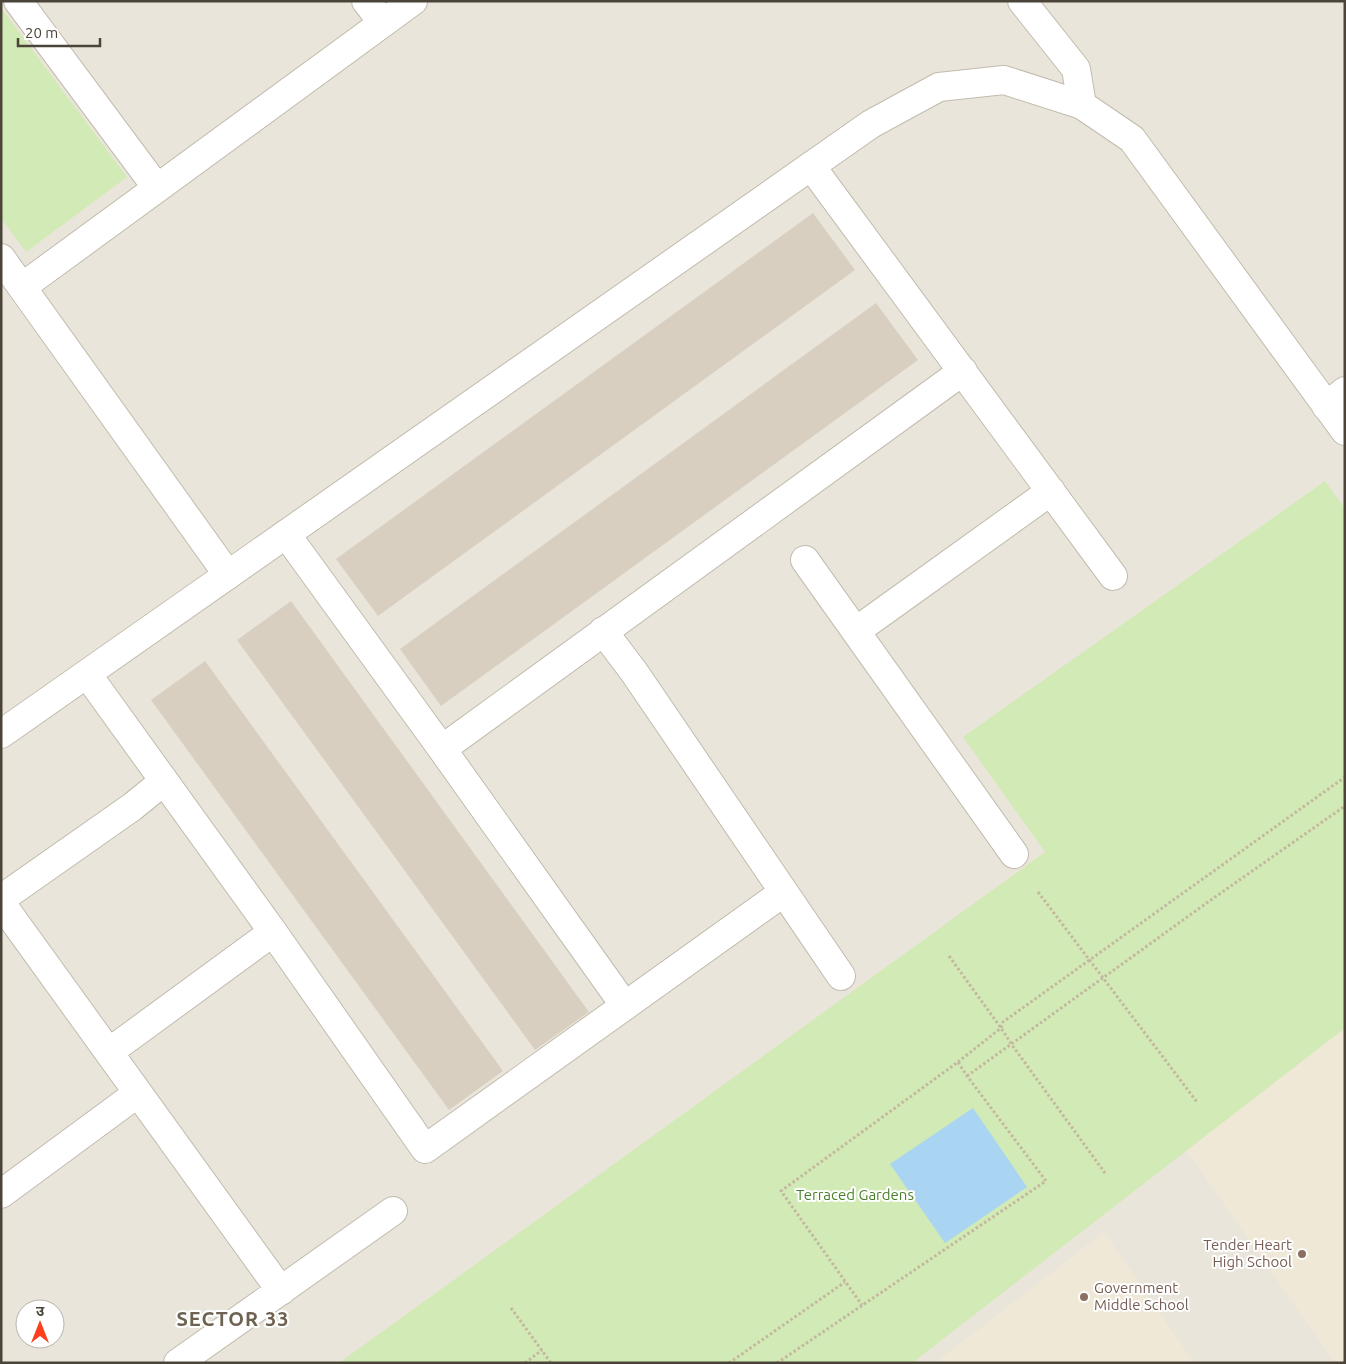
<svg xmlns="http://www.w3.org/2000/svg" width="1346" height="1364" font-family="Ubuntu,'Noto Sans Devanagari',sans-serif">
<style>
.residential{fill:#eae5da;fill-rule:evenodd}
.education{fill:#efe8d6}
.green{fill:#d2eab5}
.water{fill:#a9d4f2}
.building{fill:#d8cfc1}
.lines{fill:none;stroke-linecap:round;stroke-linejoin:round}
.minor-casing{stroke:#c2bbae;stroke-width:30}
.tertiary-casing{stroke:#c2bbae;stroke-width:30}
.path{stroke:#c4b79f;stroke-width:3;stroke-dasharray:2.5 2.5;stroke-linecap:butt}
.minor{stroke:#fff;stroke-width:28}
.tertiary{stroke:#fff;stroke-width:28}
.education-dot{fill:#8d6e63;stroke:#fff;stroke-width:2}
.labels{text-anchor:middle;stroke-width:4;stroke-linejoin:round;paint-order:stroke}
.park-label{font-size:15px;fill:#4a7f2a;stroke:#fff}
.education-label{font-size:15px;fill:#785e54;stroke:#fff;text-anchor:end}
.district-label{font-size:20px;font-weight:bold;letter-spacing:1px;fill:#6e6250;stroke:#fff}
</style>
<rect width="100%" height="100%" fill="#f6f3ec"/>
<path class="residential" d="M1 1H1345V1363H1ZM25 1309H55V1339H25Z"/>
<path class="education" d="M1345 1029V1363H1335L1183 1145Z
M1104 1232 1194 1363H935Z"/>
<path class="green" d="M1 8 127 177 26 252 1 218Z
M1325 481 1345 509V1028L912 1363H339L1045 852 963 737Z"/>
<path class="water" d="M973 1108 1027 1187 945 1243 890 1164Z"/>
<path class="building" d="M813 213 855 270 378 616 336 559Z
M876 303 918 360 441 706 400 649Z
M291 601 589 1012 535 1050 237 640Z
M205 661 503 1071 449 1110 151 700Z"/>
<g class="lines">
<g class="minor-casing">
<path id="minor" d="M18 1 157 188
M366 1 383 23
M1022 1 1076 69 1082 105
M811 166 1113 576
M1 258 228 575
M22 287 413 1
M286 534 442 749 625 1006
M805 560 1014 854
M603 631 634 672 841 976
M856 631 1051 491
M87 674 273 932 425 1149 784 892
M442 749 963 371
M1 899 132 807 164 781
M1 903 281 1291
M109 1052 273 932
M1 1194 138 1093
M178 1363 393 1211"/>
</g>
<g class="tertiary-casing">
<path id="tertiary" d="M1326 406 1345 391
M1 734 871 124 939 87 1004 80 1082 105 1132 139 1345 431"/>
</g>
<path class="path" d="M1038 892 1197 1102
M949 956 1001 1028 1012 1045 1105 1173
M958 1062 1001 1028 1003 1022 1345 777
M967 1076 1208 902 1345 806
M511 1308 551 1363
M525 1363 542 1350
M729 1363 845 1282
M777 1363 1046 1181 967 1076 958 1062 781 1191 862 1305"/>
<use href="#minor" class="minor"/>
<use href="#tertiary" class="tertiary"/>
</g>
<g class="education-dot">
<circle cx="1302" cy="1254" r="5"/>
<circle cx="1084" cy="1297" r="5"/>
</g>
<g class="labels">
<g class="park-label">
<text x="855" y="1200">Terraced Gardens</text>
</g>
<g class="education-label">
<text x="1292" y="1250">Tender Heart<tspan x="1292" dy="17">High School</tspan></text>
<text x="1094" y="1293" text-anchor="start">Government<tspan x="1094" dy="17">Middle School</tspan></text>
</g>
<g class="district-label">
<text x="233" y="1326">SECTOR 33</text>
</g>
</g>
<rect width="1346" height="1364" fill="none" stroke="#4b4439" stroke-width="5"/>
<g transform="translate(40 1324)"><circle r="24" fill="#ffffff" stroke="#b7b4b0"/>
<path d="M0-4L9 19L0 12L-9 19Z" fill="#fc3f1d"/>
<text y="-8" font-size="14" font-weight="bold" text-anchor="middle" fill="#4b4439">उ</text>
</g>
<path d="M18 38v8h82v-8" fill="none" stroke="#4b4439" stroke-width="2.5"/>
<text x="25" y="38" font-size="15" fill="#4b4439" stroke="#ffffff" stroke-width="4" paint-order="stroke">20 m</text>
</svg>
